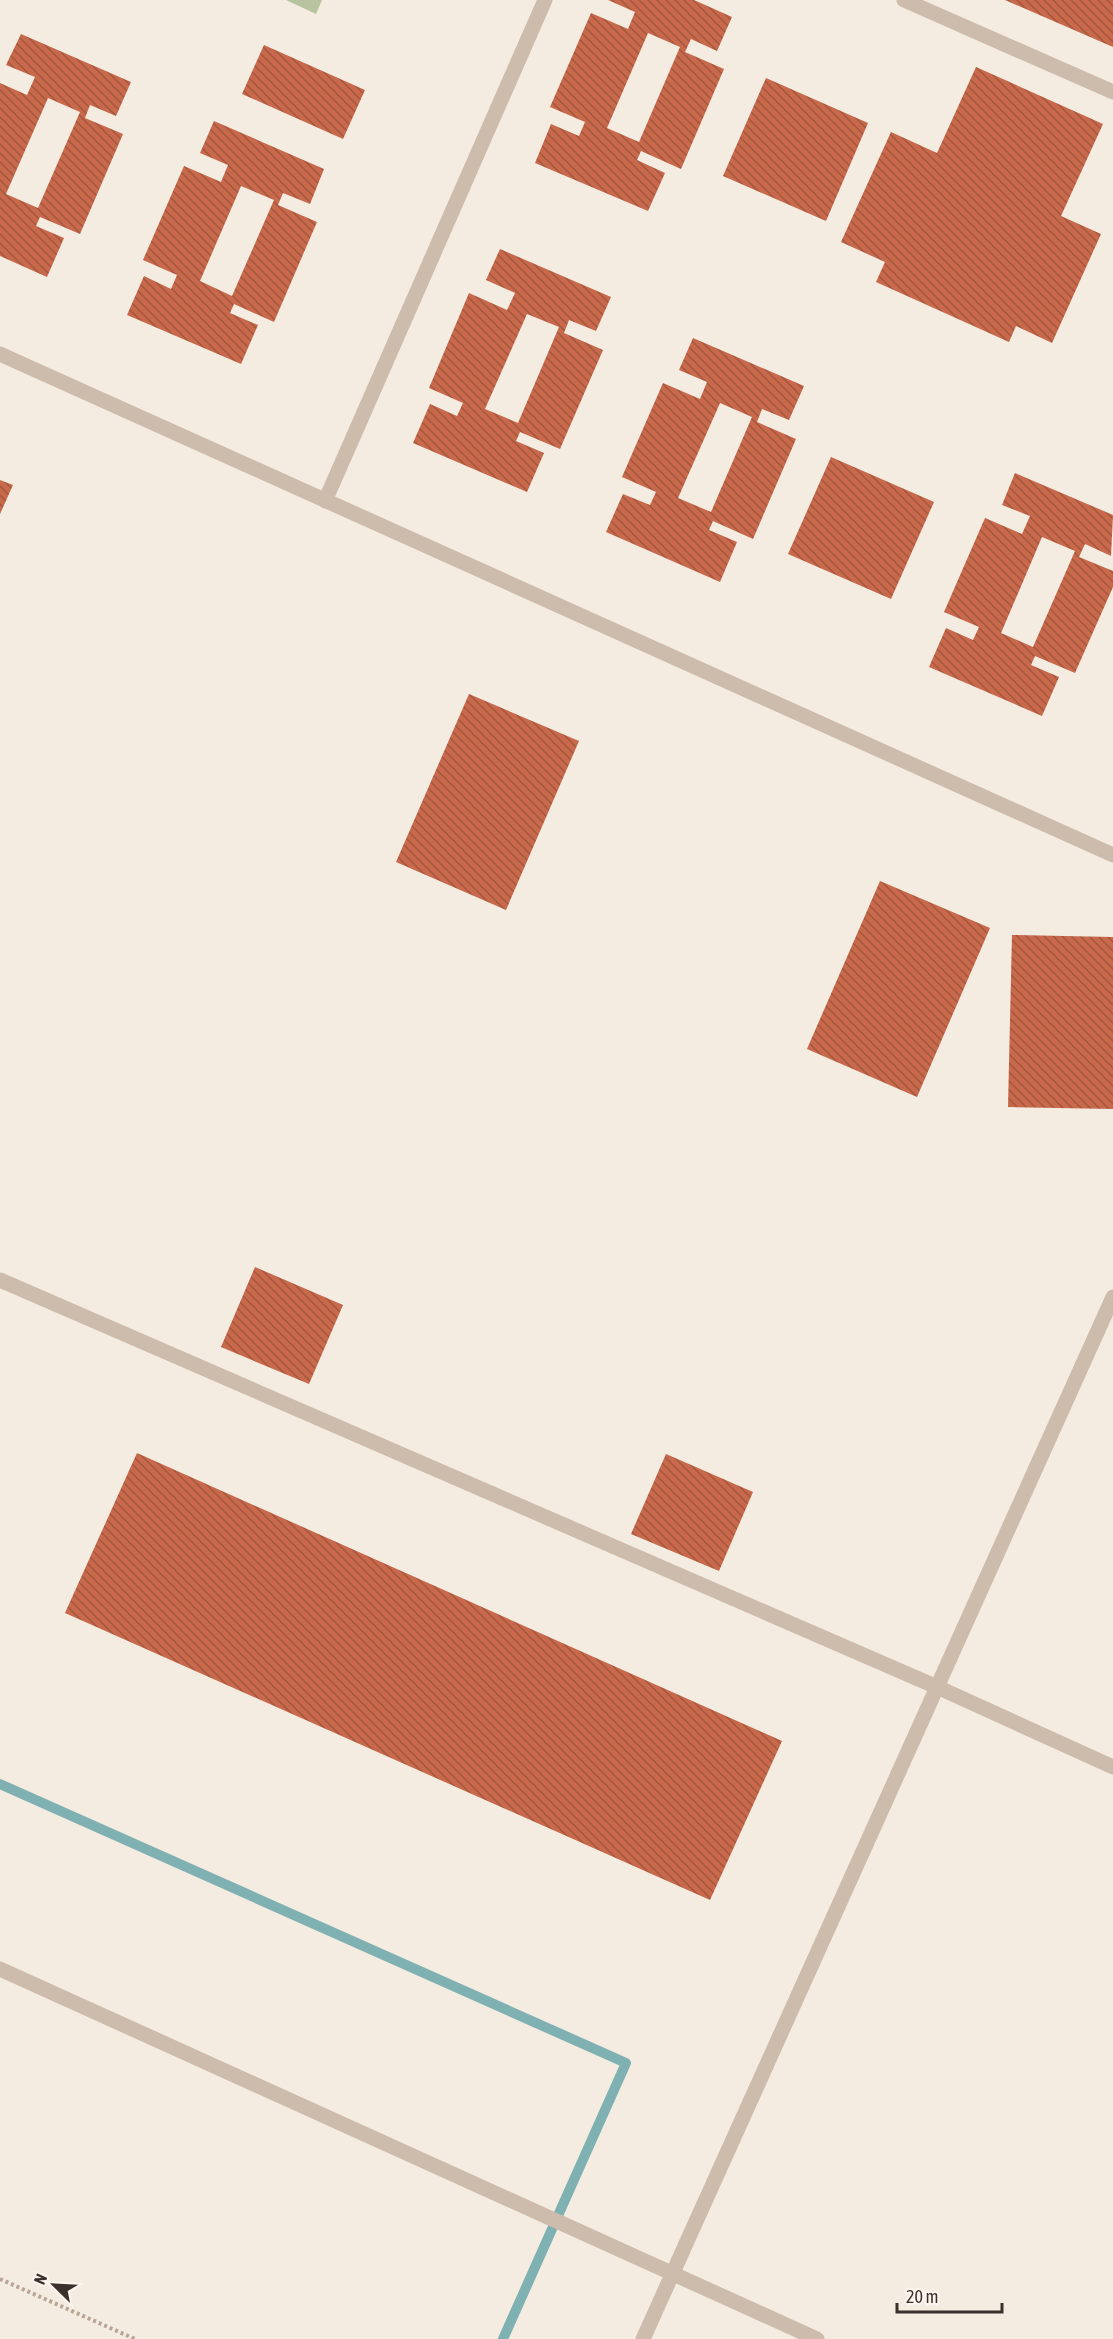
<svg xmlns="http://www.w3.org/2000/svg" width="1113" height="2339" font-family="'Asap Condensed',sans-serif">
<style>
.pitch{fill:#b8c4a0}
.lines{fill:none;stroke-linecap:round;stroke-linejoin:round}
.stream{stroke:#7fb0b2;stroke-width:10}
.building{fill:url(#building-back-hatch);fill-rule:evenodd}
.path{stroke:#b9a596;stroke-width:4;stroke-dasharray:3 3;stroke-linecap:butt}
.lane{stroke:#cdbbac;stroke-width:15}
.street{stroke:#cdbbac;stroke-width:15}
</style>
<defs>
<pattern id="building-back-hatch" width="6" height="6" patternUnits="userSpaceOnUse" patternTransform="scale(1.5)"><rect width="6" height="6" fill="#c8694b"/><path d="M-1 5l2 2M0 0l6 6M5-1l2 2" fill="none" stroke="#a4573f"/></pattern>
</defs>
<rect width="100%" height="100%" fill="#f4ebe1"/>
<path class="pitch" d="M286 0H322L316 14Z"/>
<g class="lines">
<path class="stream" d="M0 1784 626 2063 503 2339"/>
</g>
<path class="building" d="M608 0H694L732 17 717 51 691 39 685 52 724 69 681 169 641 151 637 160 665 173 648 211 535 163 551 124 579 136 585 122 550 107 591 13 628 29 635 12ZM648 33 680 47 639 142 607 128Z
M1005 0H1113V47Z
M21 34 131 82 116 116 90 105 85 118 123 134 80 234 40 217 36 226 64 238 47 277 0 256V83L27 95 35 77 6 65ZM48 98 80 112 38 208 6 194Z
M264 45 365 90 343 139 242 94Z
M976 67 1103 124 1061 216 1101 234 1052 343 1016 326 1009 342 876 282 885 262 841 242 891 132 937 153Z
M766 78 868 123 826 221 723 176Z
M214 121 324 169 310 204 283 193 278 205 317 222 274 322 234 304 230 313 258 325 241 364 127 315 144 276 171 289 177 275 143 260 184 166 221 182 228 165 200 153ZM241 186 274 200 232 296 200 281Z
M500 249 611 297 596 331 569 320 564 333 603 350 560 449 520 432 516 441 544 453 527 492 413 443 430 404 457 416 463 403 429 388 469 293 507 310 515 293 486 280ZM527 314 559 327 518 423 485 409Z
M693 338 804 386 789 420 762 409 757 422 796 439 753 539 713 521 709 530 737 542 720 582 606 532 623 494 650 505 656 492 622 477 663 383 700 399 707 382 679 370ZM720 403 752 417 711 512 678 498Z
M831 457 934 502 891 599 788 554Z
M1015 473 1113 515 1111 556 1085 544 1079 557 1113 571V587L1075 673 1035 656 1031 665 1059 677 1042 716 929 667 946 628 973 640 979 627 944 612 985 518 1022 534 1030 516 1002 505ZM1042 537 1075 551 1033 647 1001 633Z
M0 480 13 485 0 514Z
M469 694 579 741 506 910 396 862Z
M880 881 990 928 917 1097 807 1049Z
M1012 935 1113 937V1109L1008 1107Z
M255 1267 343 1305 309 1384 221 1347Z
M137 1453 782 1741 710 1900 65 1613Z
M666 1454 753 1492 719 1571 631 1534Z"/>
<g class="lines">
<path class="path" d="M0 2279 135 2339"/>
<path class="lane" d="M937 1687 1113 1767"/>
<path class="street" d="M904 0 1113 92
M0 354 1113 855
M325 501 545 0
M0 1280 937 1687
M0 1969 817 2339
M643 2339 1113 1297"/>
</g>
<g transform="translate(54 2285) rotate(294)" stroke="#fbf5ee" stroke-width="4.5" paint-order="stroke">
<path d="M0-4.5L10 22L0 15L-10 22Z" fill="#3b302b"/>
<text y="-9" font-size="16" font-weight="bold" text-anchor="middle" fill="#3b302b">N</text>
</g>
<path d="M897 2303v9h105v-9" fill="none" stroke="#3b302b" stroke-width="3"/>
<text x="906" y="2303" font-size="18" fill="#3b302b" stroke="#fbf5ee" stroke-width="4.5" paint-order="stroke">20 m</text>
</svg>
